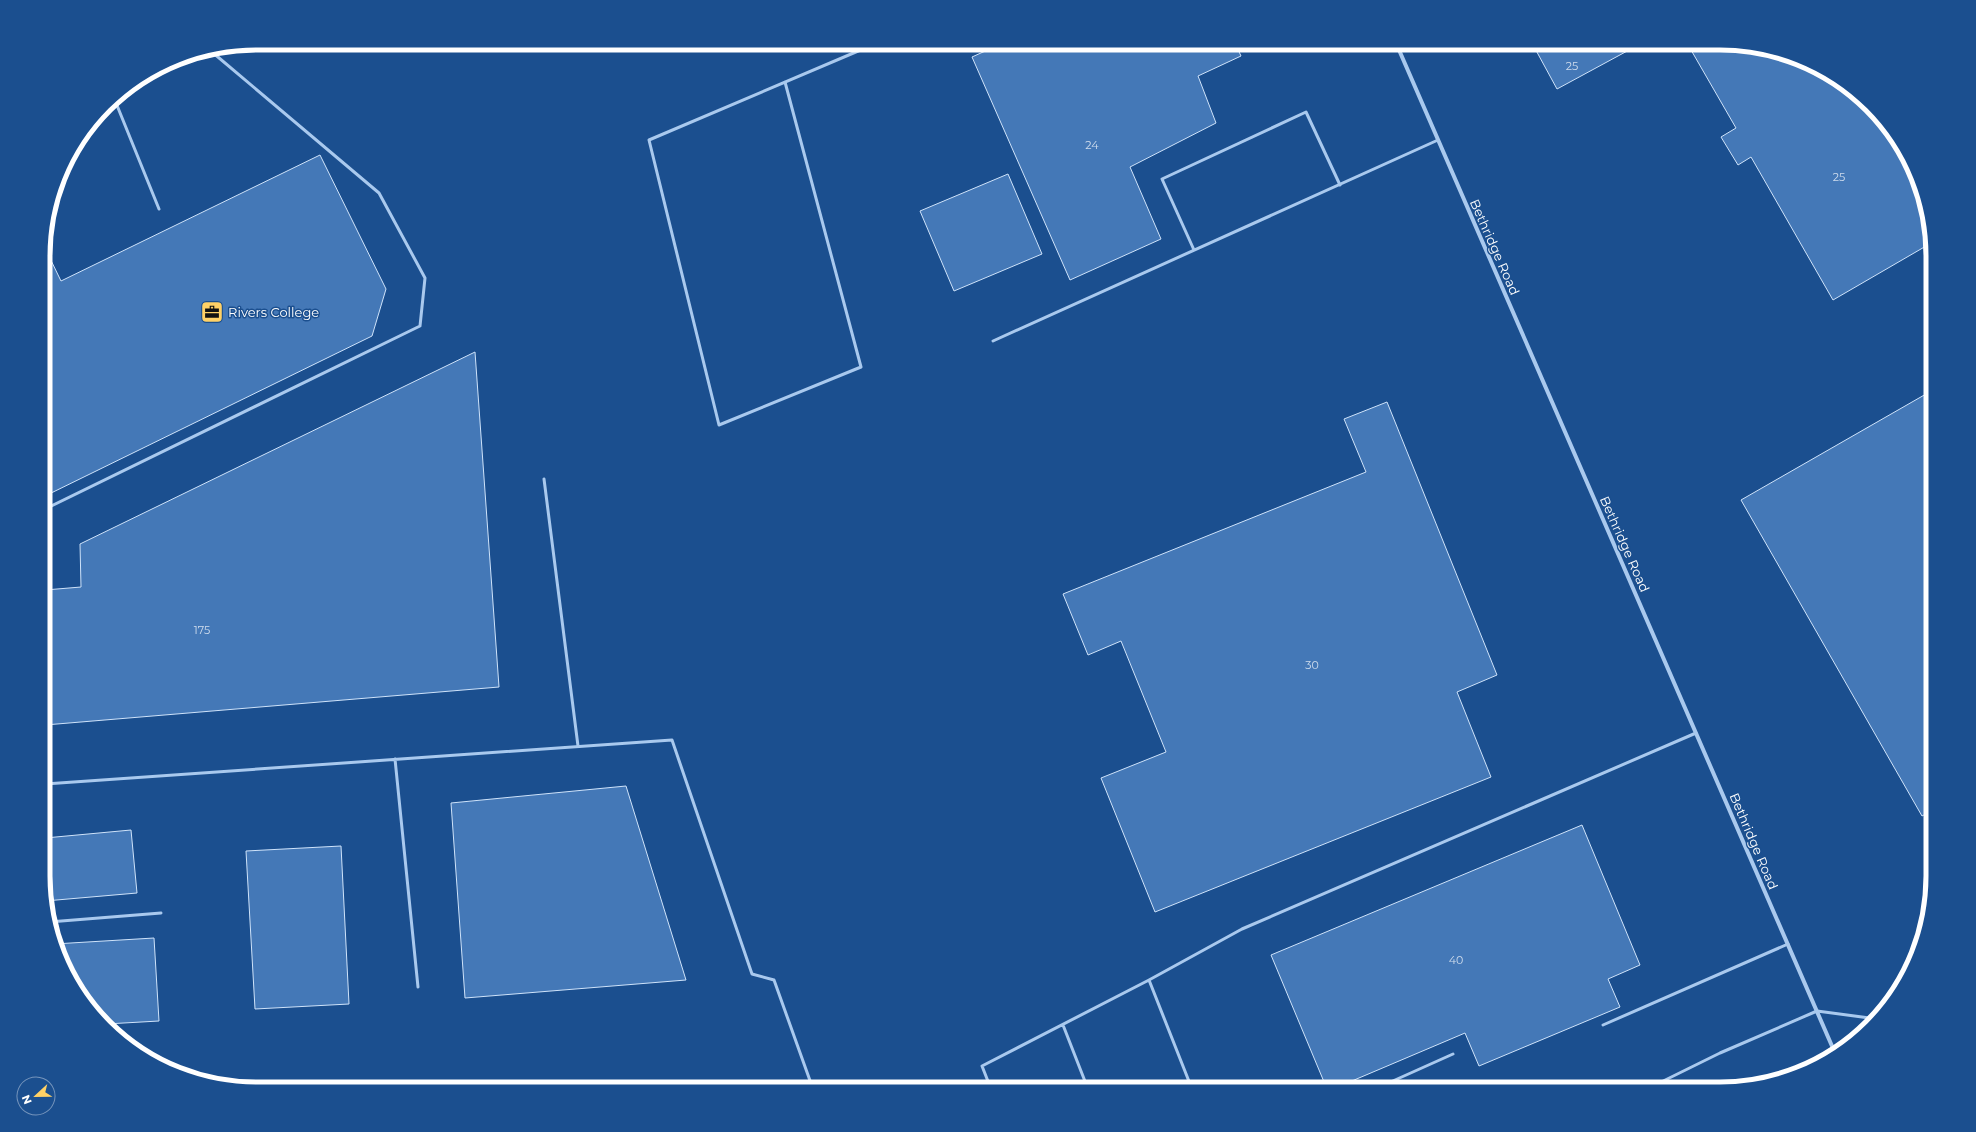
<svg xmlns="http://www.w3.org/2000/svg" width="1976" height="1132" font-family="Montserrat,sans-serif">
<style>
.building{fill:#4478b7;stroke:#cfe3fa}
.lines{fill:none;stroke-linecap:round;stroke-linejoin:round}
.lane{stroke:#a9c9ee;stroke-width:3}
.street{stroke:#a9c9ee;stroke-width:4}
.labels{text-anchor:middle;stroke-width:3;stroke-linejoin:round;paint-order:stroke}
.number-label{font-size:11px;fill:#d0dded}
.street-label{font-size:13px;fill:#fff;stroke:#1b4f8f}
.poi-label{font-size:13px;fill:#fff;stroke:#1b4f8f;text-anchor:start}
.rim{fill:none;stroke:#fff;stroke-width:5}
</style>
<rect width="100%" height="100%" fill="#1b4f8f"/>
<path class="building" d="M1003 43H1235L1241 56 1198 76 1216 123 1130 167 1161 239 1070 280 972 57Z
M1532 43H1642L1557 89Z
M1687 43H1720L1775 50 1826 71 1870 105 1897 138 1922 188 1933 242 1833 300 1751 157 1738 165 1721 137 1736 128Z
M320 155 386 289 372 336 45 496V248L61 281Z
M1008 174 1042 254 954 291 920 211Z
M475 352 499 687 45 725V590L81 587 80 544Z
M1933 390V810L1922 816 1741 500Z
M1387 402 1497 675 1457 692 1491 777 1155 912 1101 778 1166 752 1121 641 1088 655 1063 594 1366 472 1344 419Z
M626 786 686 980 465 998 451 803Z
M1582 825 1640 965 1608 979 1620 1007 1479 1066 1465 1033 1333 1089H1327L1271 955Z
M131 830 137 893 45 901V838Z
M341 846 349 1004 255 1009 246 851Z
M154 938 159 1021 106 1024 79 994 54 944Z"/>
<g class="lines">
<path class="lane" d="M785 82 861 367 719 425 649 140 877 43
M114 98 159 209
M1194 250 1162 179 1306 112 1340 185
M993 341 1438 140
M544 479 578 746
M45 509 420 326 425 278 379 193 212 52
M395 759 418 987
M45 784 672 740 752 974 774 980 813 1089
M49 922 161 913
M1063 1025 1088 1089
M1603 1025 1788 944
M991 1089 982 1066 1149 980
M1192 1089 1149 980 1242 929 1696 733
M1375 1089 1453 1054
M1647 1089 1720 1053 1817 1011 1877 1019"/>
<path class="street" d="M1396 43 1835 1053"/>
</g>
<defs>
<g id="office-square" transform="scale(1.15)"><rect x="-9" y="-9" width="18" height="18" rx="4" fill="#ffd166" stroke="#1b4f8f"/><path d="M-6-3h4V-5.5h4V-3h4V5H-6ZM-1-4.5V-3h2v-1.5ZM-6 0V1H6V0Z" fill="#111"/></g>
</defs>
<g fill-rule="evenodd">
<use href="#office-square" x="212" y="312"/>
</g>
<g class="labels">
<g class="number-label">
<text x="1572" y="70">25</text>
<text x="1092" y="149">24</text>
<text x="1839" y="181">25</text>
<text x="202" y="634">175</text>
<text x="1312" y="669">30</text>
<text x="1456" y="964">40</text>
</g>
<g class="street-label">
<text transform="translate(1495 247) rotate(66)" y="5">Bethridge Road</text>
<text transform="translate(1625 544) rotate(66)" y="5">Bethridge Road</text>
<text transform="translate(1754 841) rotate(67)" y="5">Bethridge Road</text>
</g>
<g class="poi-label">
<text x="228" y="317">Rivers College</text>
</g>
</g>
<path d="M0 0H1976V1132H0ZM256 50H1720A206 206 0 0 1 1926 256V876A206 206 0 0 1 1720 1082H256A206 206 0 0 1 50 876V256A206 206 0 0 1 256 50Z" fill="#1b4f8f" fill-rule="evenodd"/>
<path class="rim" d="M256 50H1720A206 206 0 0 1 1926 256V876A206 206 0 0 1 1720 1082H256A206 206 0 0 1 50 876V256A206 206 0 0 1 256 50Z"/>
<g transform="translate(36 1096) rotate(248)"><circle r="19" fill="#1b4f8f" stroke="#7695bc"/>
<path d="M0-3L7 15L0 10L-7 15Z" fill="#ffd166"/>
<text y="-6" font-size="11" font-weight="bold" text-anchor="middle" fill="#ffffff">N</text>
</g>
</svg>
